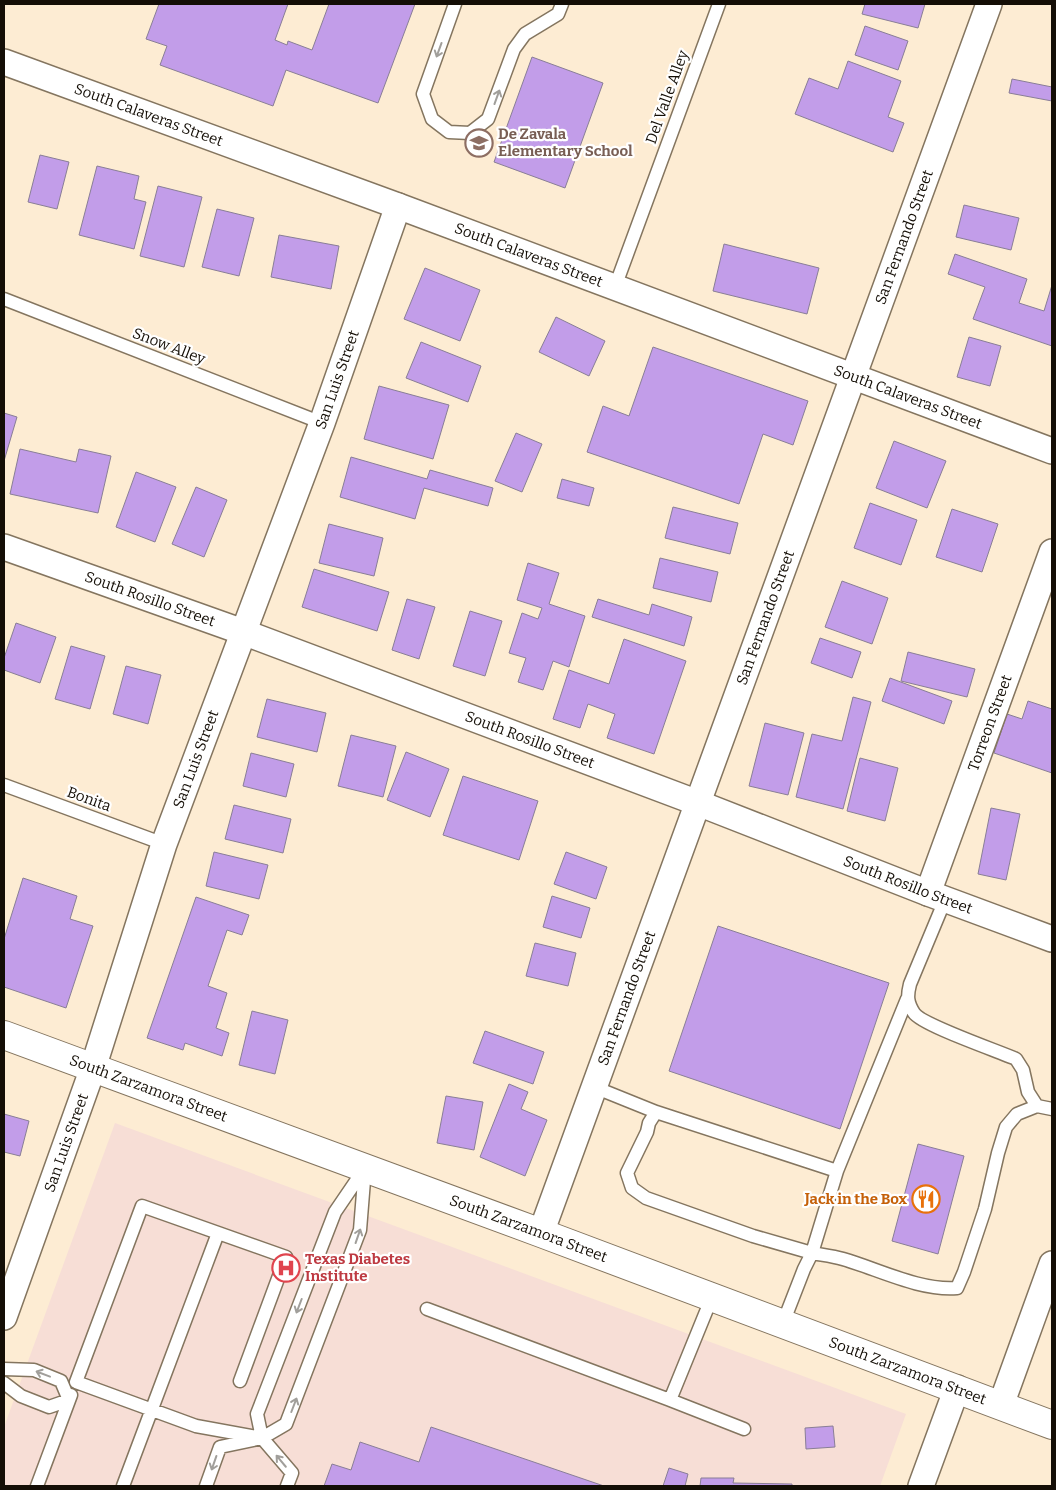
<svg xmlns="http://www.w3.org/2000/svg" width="1056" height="1490" font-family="Bitter,serif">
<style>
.medical{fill:#f7ded6}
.building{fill:#c29de9;stroke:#897e96}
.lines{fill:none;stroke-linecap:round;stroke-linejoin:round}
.service-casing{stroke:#84755f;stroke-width:15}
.minor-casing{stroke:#84755f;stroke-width:28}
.secondary-casing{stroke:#84755f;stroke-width:30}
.service{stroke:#fff;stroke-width:12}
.minor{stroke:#fff;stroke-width:25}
.secondary{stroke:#fff;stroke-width:28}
.oneway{stroke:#a19f9b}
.labels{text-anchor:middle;stroke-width:4.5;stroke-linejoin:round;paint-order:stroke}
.street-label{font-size:15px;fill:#140e06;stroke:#fff}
.education-label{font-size:15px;font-weight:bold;fill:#785e54;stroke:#fff;text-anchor:start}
.food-label{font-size:15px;font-weight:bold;fill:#c56008;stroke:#fff;text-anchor:end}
.health-label{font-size:15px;font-weight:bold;fill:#be3a42;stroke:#fff;text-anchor:start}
</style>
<rect width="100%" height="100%" fill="#fdecd3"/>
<path class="medical" d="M115 1123 906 1414 880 1486H4V1427Z"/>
<path class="building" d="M159 4H288L275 40 287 45 288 41 312 50 329 4H415L378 103 286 70 273 106 160 65 167 46 146 39Z
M865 4H925L918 28 862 14Z
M865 26 908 41 898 70 855 55Z
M532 57 603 83 565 188 494 162Z
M848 61 901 81 888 117 904 123 893 152 795 114 809 78 838 89Z
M1012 79 1052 87V101L1009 93Z
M40 155 69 162 57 209 28 202Z
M97 166 139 176 134 199 146 202 134 249 79 235Z
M158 186 202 197 184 267 140 256Z
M964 205 1019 218 1011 250 956 237Z
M217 209 254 218 239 276 202 267Z
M279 235 339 246 331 289 271 277Z
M724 244 819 268 807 314 713 291Z
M955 254 1027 279 1019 303 1044 311 1052 285V346L973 319 985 287 948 274Z
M425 268 480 290 460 341 404 319Z
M556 317 605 341 589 376 539 352Z
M969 337 1001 346 990 386 957 377Z
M421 342 481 366 468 402 406 378Z
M653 347 808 401 793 445 763 434 739 504 587 452 603 406 629 416Z
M379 386 449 405 433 459 364 439Z
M4 413 17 417 4 461Z
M516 433 542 444 522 492 495 481Z
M894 441 946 461 927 508 876 488Z
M20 449 76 462 79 449 111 456 98 513 10 494Z
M351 457 427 479 430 470 493 488 488 506 424 488 415 519 340 497Z
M136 472 176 487 155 542 116 527Z
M562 479 594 488 589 506 557 498Z
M196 487 227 500 204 557 172 544Z
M870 503 917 520 901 565 854 548Z
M673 507 738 523 730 554 665 538Z
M952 509 998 524 982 572 936 557Z
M329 524 383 538 374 576 319 563Z
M660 558 718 572 711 602 653 588Z
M528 563 559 573 549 604 585 616 569 667 553 661 543 690 518 682 526 658 509 653 522 613 538 619 542 608 517 600Z
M314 569 389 592 377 631 302 607Z
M842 581 888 598 872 644 825 627Z
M407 599 435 607 419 659 392 650Z
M598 599 649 615 652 604 692 617 684 646 592 617Z
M470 611 502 621 485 676 453 666Z
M16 623 56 637 40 683 4 670V658Z
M820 638 861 652 852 678 811 663Z
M624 639 686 661 654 754 607 738 615 714 588 704 580 728 553 719 569 670 609 684Z
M71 646 105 656 90 709 55 699Z
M908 652 975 669 967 697 901 681Z
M126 666 161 675 148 724 113 714Z
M890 678 952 701 944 724 882 701Z
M853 697 871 702 843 809 796 797 812 734 842 741Z
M267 699 326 713 317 752 257 737Z
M1028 701 1052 709V773L994 753 1007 714 1022 719Z
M765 723 804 733 788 795 749 786Z
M351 735 396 746 383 797 338 786Z
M406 752 449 769 430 817 387 800Z
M251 753 294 764 286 797 243 786Z
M860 758 898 768 885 821 847 811Z
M463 776 538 801 519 860 443 835Z
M234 805 291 819 283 853 225 839Z
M991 808 1020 814 1006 880 978 874Z
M214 852 268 865 259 899 206 886Z
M566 852 607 867 596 899 554 884Z
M23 878 77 896 70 919 93 926 66 1008 4 987V939Z
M552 896 590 908 581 938 543 927Z
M196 897 249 915 242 935 227 930 208 986 227 993 216 1028 229 1033 222 1056 185 1043 183 1050 147 1038Z
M718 926 889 983 840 1129 669 1071Z
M535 943 576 953 568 986 526 976Z
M252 1011 288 1020 275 1074 239 1065Z
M485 1031 544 1052 533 1084 473 1063Z
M509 1084 528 1092 521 1109 547 1120 525 1176 480 1157Z
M446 1096 483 1102 474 1150 437 1143Z
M4 1114 29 1121 20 1156 4 1152Z
M918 1144 964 1156 938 1254 892 1241Z
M833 1426 835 1447 806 1449 805 1428Z
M431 1427 604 1486H324L332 1464 351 1470 360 1442 419 1462Z
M669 1468 688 1474 685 1486H663Z
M701 1478H734L733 1483 792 1484V1486H700Z"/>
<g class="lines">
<g class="service-casing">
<path id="service" d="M455 4 423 94 432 119 449 132 470 133 488 119 514 49 525 34 558 14 562 4
M615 287 719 4
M4 299 322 423
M4 785 164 844
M945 900 910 984C907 996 907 1002 914 1013 922 1025 998 1051 1016 1059L1023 1070 1028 1092 1037 1106
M594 1087 656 1112 649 1123 647 1132 627 1173 632 1188 646 1198 753 1236 812 1253 804 1269 783 1323
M656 1112 837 1171 812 1253C823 1255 833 1256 843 1259 878 1269 920 1291 957 1288L964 1272 985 1209 998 1153 1006 1127 1017 1114 1037 1106 1052 1109
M837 1171 907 999
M427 1309 670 1400 712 1297
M4 1369 34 1370 61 1381 69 1400 49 1407 21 1396 4 1383
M240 1381 286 1257 142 1206 76 1382 196 1426 262 1438
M670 1400 744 1429
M37 1486 71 1395
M123 1486 218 1233
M206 1486 220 1447 262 1438 286 1424 360 1230 365 1168
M287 1486 292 1473 262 1438 257 1414 335 1212 365 1168"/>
</g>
<g class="minor-casing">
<g id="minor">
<path id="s1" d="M4 62 398 206 1052 451"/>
<path id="s2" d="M4 547 243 632 698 803 928 893 1052 939"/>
<path id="s3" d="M928 893 1052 552"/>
<path id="s4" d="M541 1233 989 4"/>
<path id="s5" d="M4 1317 93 1068 164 844 322 423 398 206"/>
<path d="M1001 1405 1052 1264"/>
<path d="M921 1486 957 1388"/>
</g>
</g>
<g class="secondary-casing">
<g id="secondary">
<path id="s6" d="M4 1035 541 1233 1052 1425"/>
</g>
</g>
<use href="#service" class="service"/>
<use href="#minor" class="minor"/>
<use href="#secondary" class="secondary"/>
</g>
<defs><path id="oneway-shaft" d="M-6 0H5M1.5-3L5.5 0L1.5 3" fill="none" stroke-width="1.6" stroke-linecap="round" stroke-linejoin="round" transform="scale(1.25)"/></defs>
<g class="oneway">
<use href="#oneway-shaft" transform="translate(439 50) rotate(110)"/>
<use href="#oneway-shaft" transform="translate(497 97) rotate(-70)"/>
<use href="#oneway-shaft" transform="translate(358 1236) rotate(-71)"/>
<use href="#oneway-shaft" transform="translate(299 1306) rotate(111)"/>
<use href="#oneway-shaft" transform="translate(43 1374) rotate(-159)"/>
<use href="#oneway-shaft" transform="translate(294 1405) rotate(-69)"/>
<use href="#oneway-shaft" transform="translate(281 1461) rotate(-130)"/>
<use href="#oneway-shaft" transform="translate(214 1463) rotate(109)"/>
</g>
<defs>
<g id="school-ring" transform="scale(1.4375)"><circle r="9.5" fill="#fff" stroke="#8d6e63" stroke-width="1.5"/><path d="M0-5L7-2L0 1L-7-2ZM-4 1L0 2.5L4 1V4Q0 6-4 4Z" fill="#8d6e63"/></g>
<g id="restaurant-ring" transform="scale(1.4375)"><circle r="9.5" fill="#fff" stroke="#e8710a" stroke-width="1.5"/><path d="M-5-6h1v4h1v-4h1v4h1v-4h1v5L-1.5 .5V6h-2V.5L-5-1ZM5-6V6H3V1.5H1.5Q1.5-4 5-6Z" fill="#e8710a"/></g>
<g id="hospital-ring" transform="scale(1.4375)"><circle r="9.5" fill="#fff" stroke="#e0444e" stroke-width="1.5"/><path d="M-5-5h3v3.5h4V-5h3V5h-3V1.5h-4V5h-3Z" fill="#e0444e"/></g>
</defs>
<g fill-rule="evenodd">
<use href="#school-ring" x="479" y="143"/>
<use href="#restaurant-ring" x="926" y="1199"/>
<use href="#hospital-ring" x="286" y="1268"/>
</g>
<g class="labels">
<g class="street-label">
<text transform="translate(667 97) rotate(-70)" y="5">Del Valle Alley</text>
<text dy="5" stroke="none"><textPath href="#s1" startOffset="154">South Calaveras Street</textPath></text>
<text dy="5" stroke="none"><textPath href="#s4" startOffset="1060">San Fernando Street</textPath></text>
<text dy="5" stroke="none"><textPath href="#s1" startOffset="559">South Calaveras Street</textPath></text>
<text transform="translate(169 346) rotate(21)" y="5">Snow Alley</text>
<text dy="5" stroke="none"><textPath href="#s5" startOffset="995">San Luis Street</textPath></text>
<text dy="5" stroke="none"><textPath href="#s1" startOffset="964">South Calaveras Street</textPath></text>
<text dy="5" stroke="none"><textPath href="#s2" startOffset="155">South Rosillo Street</textPath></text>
<text dy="5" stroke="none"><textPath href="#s4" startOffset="655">San Fernando Street</textPath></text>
<text dy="5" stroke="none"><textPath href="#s3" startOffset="181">Torreon Street</textPath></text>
<text dy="5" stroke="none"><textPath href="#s2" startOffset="560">South Rosillo Street</textPath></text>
<text dy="5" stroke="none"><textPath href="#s5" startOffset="590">San Luis Street</textPath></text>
<text transform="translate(89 799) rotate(20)" y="5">Bonita</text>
<text dy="5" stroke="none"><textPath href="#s2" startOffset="965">South Rosillo Street</textPath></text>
<text dy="5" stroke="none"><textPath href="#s4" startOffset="250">San Fernando Street</textPath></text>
<text dy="5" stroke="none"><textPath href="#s6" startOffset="154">South Zarzamora Street</textPath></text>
<text dy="5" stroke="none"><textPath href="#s5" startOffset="185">San Luis Street</textPath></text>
<text dy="5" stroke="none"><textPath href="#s6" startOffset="559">South Zarzamora Street</textPath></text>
<text dy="5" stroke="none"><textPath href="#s6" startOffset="964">South Zarzamora Street</textPath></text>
</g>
<g class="education-label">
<text x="498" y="139">De Zavala<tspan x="498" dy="17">Elementary School</tspan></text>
</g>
<g class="food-label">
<text x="907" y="1204">Jack in the Box</text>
</g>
<g class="health-label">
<text x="305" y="1264">Texas Diabetes<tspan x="305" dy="17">Institute</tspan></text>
</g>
</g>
<rect width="1056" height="1490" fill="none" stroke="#140e06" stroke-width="10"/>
</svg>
